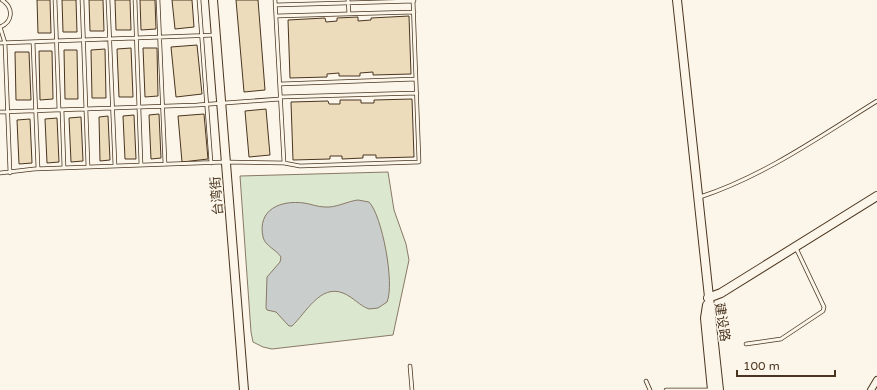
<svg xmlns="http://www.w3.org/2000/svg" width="877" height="390" font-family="'Varela Round','Noto Sans SC',sans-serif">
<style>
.green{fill:#dce7d0;stroke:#887966}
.water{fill:#c9cecd;stroke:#887966}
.building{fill:#ecdcbc;stroke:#4a3520}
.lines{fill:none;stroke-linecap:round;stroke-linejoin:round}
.lane-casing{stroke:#4a3520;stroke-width:4.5}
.street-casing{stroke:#4a3520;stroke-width:8}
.secondary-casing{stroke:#4a3520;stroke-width:10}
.lane{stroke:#fbf6e9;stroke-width:3}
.street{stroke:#fbf6e9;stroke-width:6}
.secondary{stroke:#fbf6e9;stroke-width:8}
.labels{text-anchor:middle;stroke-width:3;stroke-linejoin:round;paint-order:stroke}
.street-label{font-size:13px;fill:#4a3520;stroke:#fbf6e9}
</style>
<rect width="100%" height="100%" fill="#fbf6e9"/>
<path class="green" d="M388 172 394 210 406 244 409 260 393 335 272 349 263 347 253 342 251 332 240 176Z"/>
<path class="water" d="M358 200 369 202C382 215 395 284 387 302L378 308 369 309C360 306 353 297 343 293 320 284 306 313 292 326H289L276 312 267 310 266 308 267 277 280 262 281 257C277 250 265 246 263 237 257 209 281 200 304 203 311 204 318 207 325 207 336 208 348 201 358 200Z"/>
<path class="building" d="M37 0H50L51 33H38Z
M62 0H76L77 32H63Z
M89 0H103L104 31H90Z
M115 0H130L131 30H116Z
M140 0H155L156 29 141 30Z
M172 0H192L194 27 175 29Z
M236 0H258L265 90 244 92Z
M409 16 411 74 373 75V72L360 73V76H339V73L327 74V77L290 78 288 20 325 18 326 22 337 21V18L358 17V21L371 20V18Z
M197 45 202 94 176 97 171 47Z
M131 48 133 97H119L117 49Z
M143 48H157L158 96 145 97Z
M105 49 106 98H92L91 50Z
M64 50H77L78 99H65Z
M39 51H52L53 99 40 100Z
M15 52H29L31 100H16Z
M412 99 414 157 376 158V155H363V158L342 159V156H330V159L293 160 291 102 328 101 329 104H340V100H361V103H374V100Z
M266 109 270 155 249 157 245 111Z
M159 114 161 158 151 159 149 115Z
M204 114 208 159 182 162 178 116Z
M134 115 136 159H125L123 116Z
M108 116 110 160 100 161 99 117Z
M81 117 83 161 71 162 69 118Z
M57 118 59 162 47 163 45 119Z
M30 119 32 163 19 164 17 120Z"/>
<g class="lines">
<g class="lane-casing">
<path id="lane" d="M55 0 59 110
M82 0 88 167
M108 0 115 166
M135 0 141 165
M158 0 165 164
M199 0 211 163
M275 0 284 163
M348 0 349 14
M275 5 414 1
M276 16 414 12
M0 27 5 43 10 173
M0 27C13 22 14 8 2 0
M33 42 38 169
M0 43 216 35
M280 84 416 79
M280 97 417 93
M62 110 64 168
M0 112 197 105 280 99
M0 173 34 169 225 162 284 163 300 166 419 162 413 0
M700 197C764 176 819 137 877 101
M746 344 781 339 823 311 824 307 796 248
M410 366 412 390
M646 381 650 390
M666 390H712"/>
</g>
<g class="street-casing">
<path id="street" d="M871 390 877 380"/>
</g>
<g class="secondary-casing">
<path id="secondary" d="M213 0 244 390
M677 0 719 390
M708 298 721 293 877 196
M707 305 705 318 712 390"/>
</g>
<use href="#lane" class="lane"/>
<use href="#street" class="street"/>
<use href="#secondary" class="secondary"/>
</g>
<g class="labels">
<g class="street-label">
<text transform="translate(216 196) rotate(-95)" y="5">台湾街</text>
<text transform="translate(723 322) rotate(81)" y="5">建设路</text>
</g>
</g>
<path d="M737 370v6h98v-6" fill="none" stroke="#4a3520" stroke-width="2"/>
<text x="743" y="370" font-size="12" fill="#4a3520" stroke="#fbf6e9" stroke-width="3" paint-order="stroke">100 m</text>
</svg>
